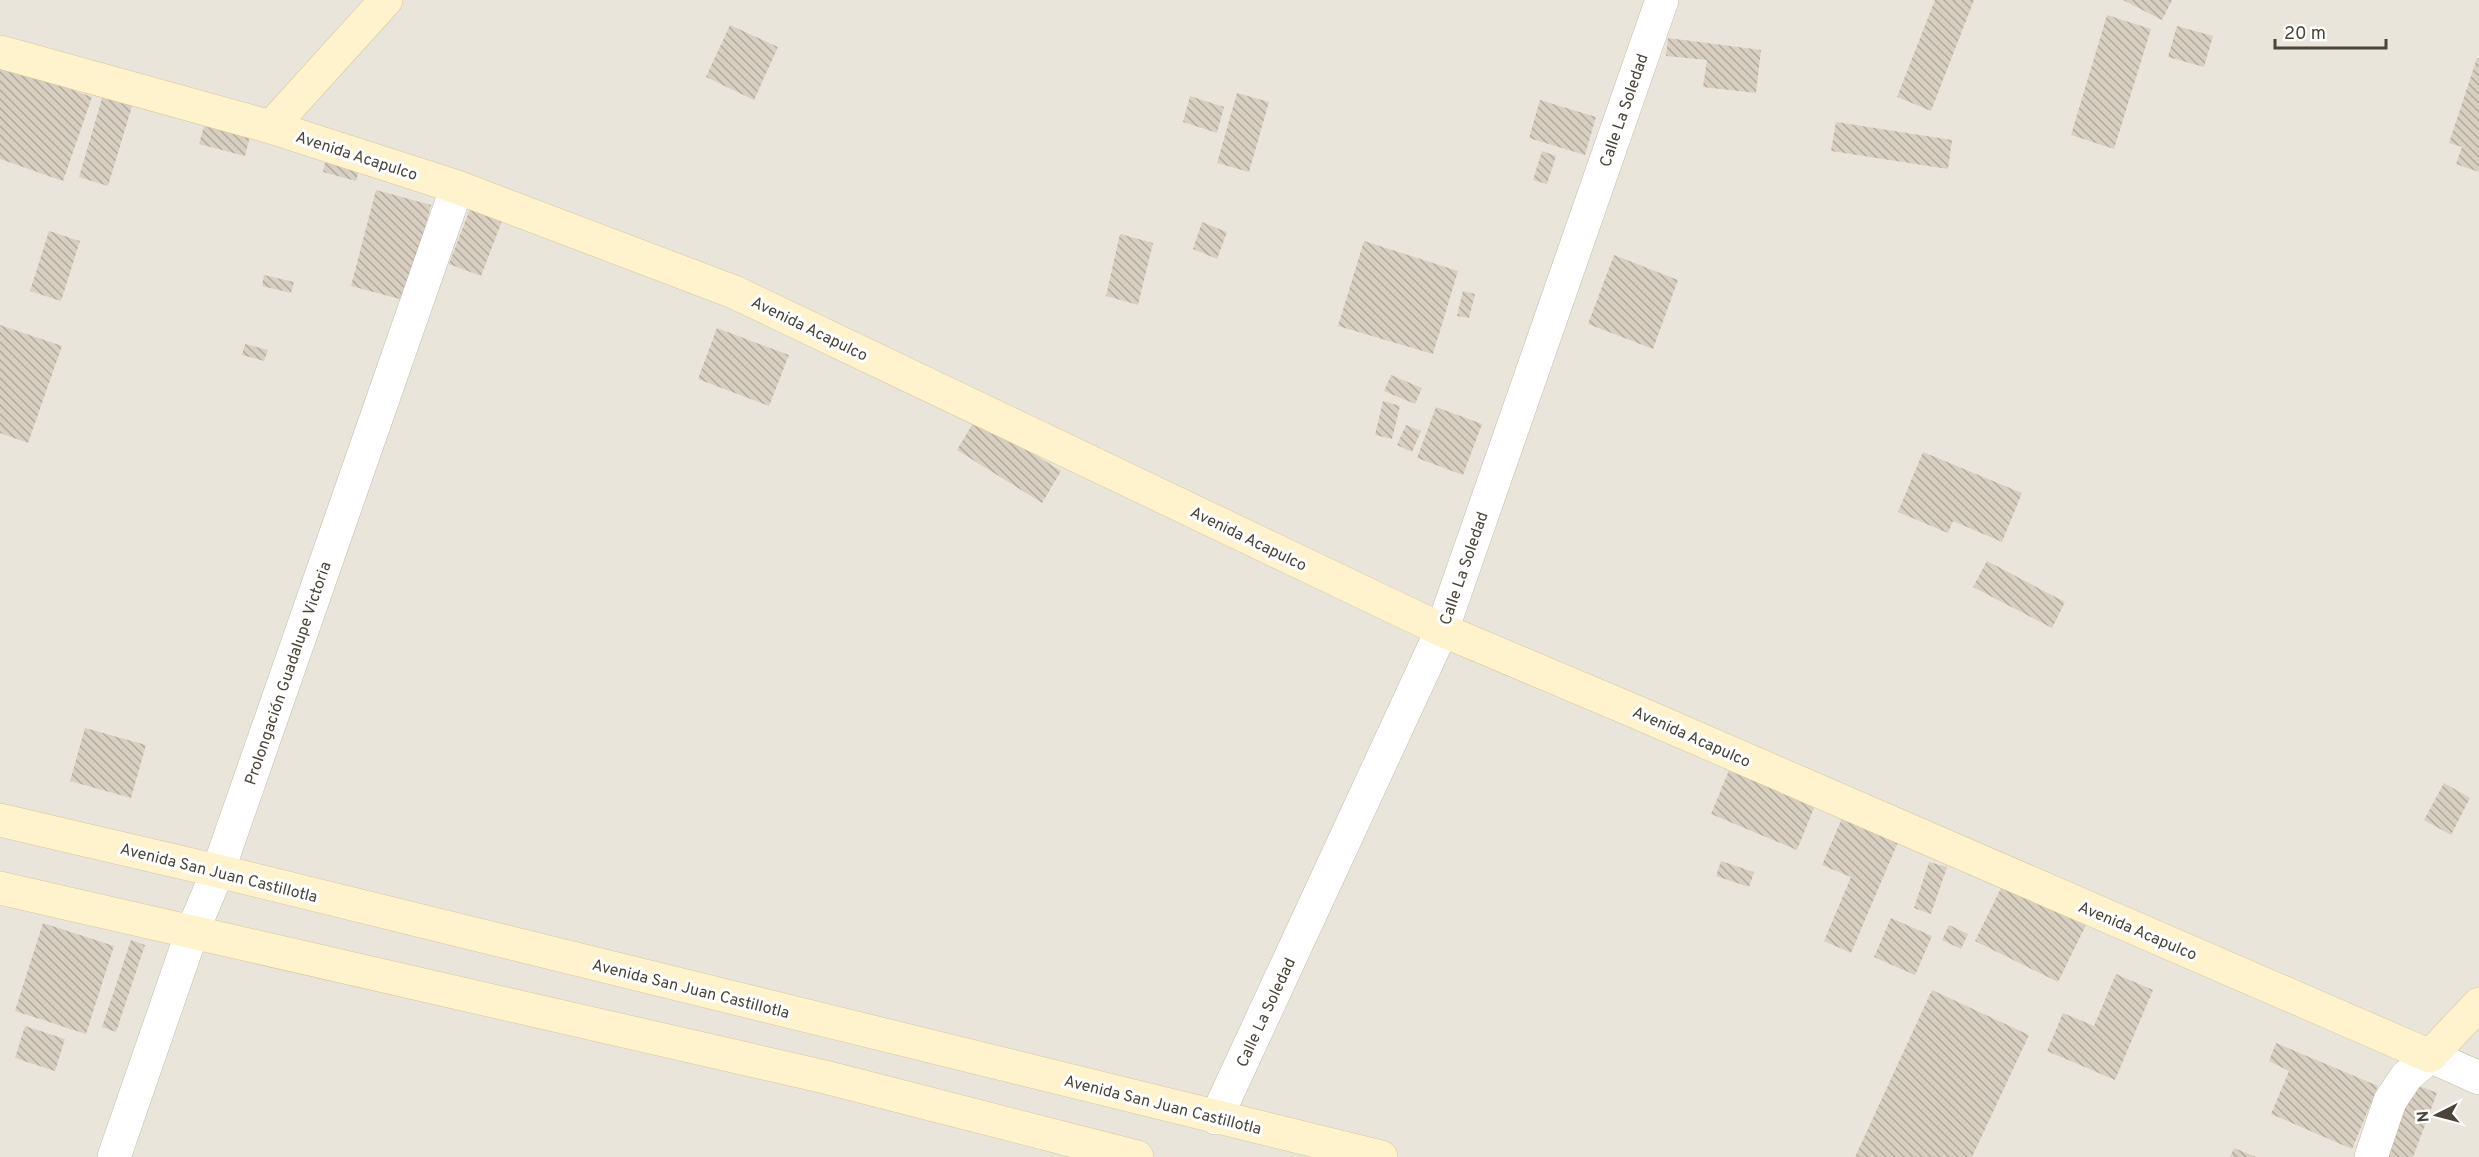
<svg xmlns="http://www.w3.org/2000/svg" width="2479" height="1157" font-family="Overpass,sans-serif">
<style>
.residential{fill:#eae5da}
.building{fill:url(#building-back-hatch)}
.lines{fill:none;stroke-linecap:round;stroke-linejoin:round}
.street-casing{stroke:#c2bbae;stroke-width:34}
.secondary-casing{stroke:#d6c79b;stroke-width:34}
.street{stroke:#fff;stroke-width:33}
.secondary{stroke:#fff3cd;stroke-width:33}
.labels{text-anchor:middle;stroke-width:6;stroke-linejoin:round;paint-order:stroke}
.street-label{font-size:16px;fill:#4b4439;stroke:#fff}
</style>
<defs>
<pattern id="building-back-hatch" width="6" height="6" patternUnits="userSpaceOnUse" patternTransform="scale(1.5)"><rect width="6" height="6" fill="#d8cfc1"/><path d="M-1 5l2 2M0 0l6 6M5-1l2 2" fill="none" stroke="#b1aa9e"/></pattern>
</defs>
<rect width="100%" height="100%" fill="#f6f3ec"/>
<path class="residential" d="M0 0H2479V1157H0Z"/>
<path class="building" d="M1935 0H1974L1931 111 1897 97Z
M2123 0H2172L2162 20Z
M2107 15 2151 29 2114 149 2071 135Z
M730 25 778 47 754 100 706 77Z
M2177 26 2213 36 2204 67 2168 57Z
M1668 38 1761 50 1756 93 1703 87 1707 60 1666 56Z
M2477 58H2479V172L2456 164 2462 147 2449 143Z
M0 64 92 97 63 181 0 159Z
M1237 93 1269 102 1249 172 1217 163Z
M103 95 133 103 108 186 79 177Z
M1190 96 1224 107 1217 133 1183 122Z
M1540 100 1596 117 1585 155 1529 138Z
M206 119 251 132 245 156 199 144Z
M1836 122 1952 140 1948 169 1831 151Z
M1542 151 1556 156 1547 184 1533 180Z
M327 155 361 164 356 181 323 172Z
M376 190 431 205 407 301 351 286Z
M470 209 502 221 481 276 449 264Z
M1202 222 1227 232 1217 259 1193 249Z
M49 231 80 241 61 301 30 291Z
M1120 234 1153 243 1138 305 1106 296Z
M1364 241 1458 271 1433 354 1338 326Z
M1614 255 1678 280 1653 349 1588 324Z
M264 275 294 282 291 293 262 286Z
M1463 291 1475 294 1469 318 1457 316Z
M0 325 62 346 28 443 0 433Z
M717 328 789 355 769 406 698 379Z
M245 344 268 350 264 361 242 355Z
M1391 375 1422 388 1415 404 1384 391Z
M1383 401 1400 406 1392 439 1375 435Z
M1436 407 1482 424 1463 475 1417 458Z
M976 418 1061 471 1042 503 957 450Z
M1406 425 1421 431 1412 452 1397 445Z
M1923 452 2022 493 2002 542 1953 521 1948 533 1898 512Z
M1987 561 2065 602 2052 628 1973 587Z
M85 728 146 745 131 798 70 781Z
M1732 763 1818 798 1797 850 1711 814Z
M2444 783 2470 798 2451 835 2424 820Z
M1845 811 1901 835 1851 953 1824 941 1851 877 1822 865Z
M1721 861 1754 872 1749 887 1716 876Z
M1929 862 1947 867 1931 914 1914 908Z
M2005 880 2088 921 2058 982 1975 941Z
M1891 918 1932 936 1915 975 1874 957Z
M43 923 114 946 86 1034 15 1011Z
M1949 925 1968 934 1961 949 1942 940Z
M131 940 145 945 116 1032 102 1027Z
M2116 974 2153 990 2115 1080 2047 1051 2063 1013 2094 1026Z
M1932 990 2029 1035 1972 1157H1855Z
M25 1026 65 1039 55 1071 15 1058Z
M2276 1043 2378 1086 2352 1149 2271 1114 2289 1071 2269 1061Z
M2409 1082 2437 1093 2413 1157H2381Z
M2234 1148 2256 1157H2230Z"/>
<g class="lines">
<g class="street-casing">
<path id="street" d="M1216 1118 1442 630 1662 0
M114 1157 192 932 218 871 457 187
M2371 1157 2390 1101 2406 1077 2430 1056 2479 1078"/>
</g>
<g class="secondary-casing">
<path id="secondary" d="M0 52 271 127 457 187 734 292 1442 630 1634 711 2430 1056 2479 1004
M271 127 386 0
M0 820 218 871 1381 1157
M0 888 825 1077 1137 1157"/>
</g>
<use href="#street" class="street"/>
<use href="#secondary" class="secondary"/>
</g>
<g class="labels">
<g class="street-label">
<text transform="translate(1623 110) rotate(-71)" y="6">Calle La Soledad</text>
<text transform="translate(357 155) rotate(18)" y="6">Avenida Acapulco</text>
<text transform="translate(810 328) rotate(26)" y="6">Avenida Acapulco</text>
<text transform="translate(1249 538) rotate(26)" y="6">Avenida Acapulco</text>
<text transform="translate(1463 568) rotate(-71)" y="6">Calle La Soledad</text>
<text transform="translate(287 673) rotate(-71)" y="6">Prolongación Guadalupe Victoria</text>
<text transform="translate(1692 736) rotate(24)" y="6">Avenida Acapulco</text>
<text transform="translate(219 872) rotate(14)" y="6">Avenida San Juan Castillotla</text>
<text transform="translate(2138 930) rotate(23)" y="6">Avenida Acapulco</text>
<text transform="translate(691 988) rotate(14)" y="6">Avenida San Juan Castillotla</text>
<text transform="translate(1265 1012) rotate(-65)" y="6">Calle La Soledad</text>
<text transform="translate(1163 1104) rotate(14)" y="6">Avenida San Juan Castillotla</text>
</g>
</g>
<g transform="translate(2437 1115) rotate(264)" stroke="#ffffff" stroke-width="4.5" paint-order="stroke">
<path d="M0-4.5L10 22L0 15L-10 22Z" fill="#4b4439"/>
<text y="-9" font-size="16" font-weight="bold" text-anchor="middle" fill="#4b4439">N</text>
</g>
<path d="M2275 39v9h111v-9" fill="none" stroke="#4b4439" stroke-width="3"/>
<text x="2284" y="39" font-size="18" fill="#4b4439" stroke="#ffffff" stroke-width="4.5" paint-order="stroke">20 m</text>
</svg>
